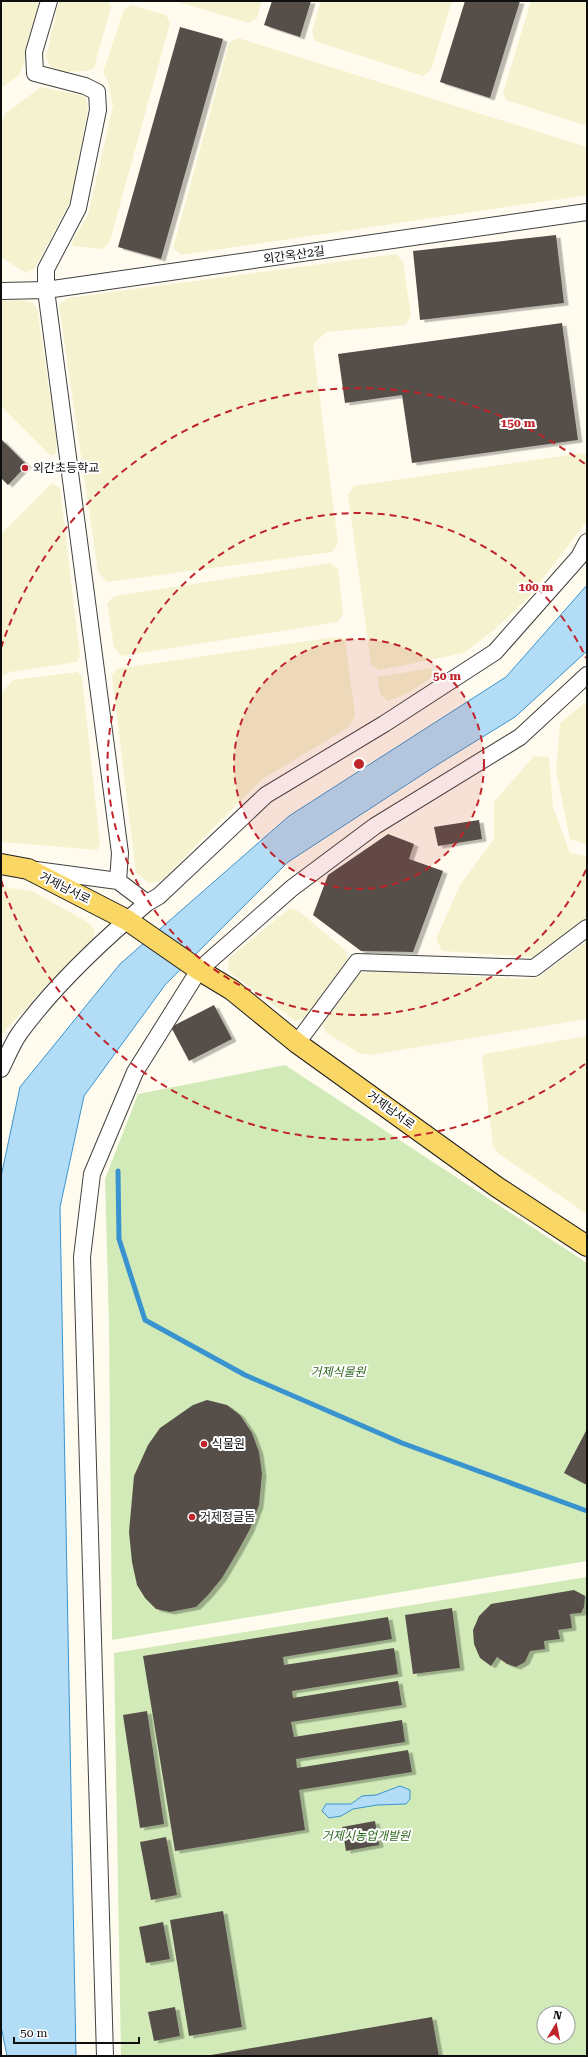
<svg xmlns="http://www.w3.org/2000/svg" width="588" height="2057" font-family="'Roboto Serif','Noto Sans KR',serif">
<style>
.farmland{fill:#f5f2cf}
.green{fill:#d2eab8;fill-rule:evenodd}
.water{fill:#b3ddf7;stroke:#3993cf}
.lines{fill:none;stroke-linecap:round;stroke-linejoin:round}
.stream{stroke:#3993cf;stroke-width:5}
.building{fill:#574f4a;filter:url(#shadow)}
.minor-casing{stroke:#414141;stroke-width:18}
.major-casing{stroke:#1f1f1f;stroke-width:22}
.minor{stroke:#fff;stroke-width:16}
.major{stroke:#fad664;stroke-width:20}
.ring{fill:none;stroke:#c0242b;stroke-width:2;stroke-dasharray:7 5}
.poi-dot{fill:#c0242b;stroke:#fff;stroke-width:1.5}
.labels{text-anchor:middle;stroke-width:4;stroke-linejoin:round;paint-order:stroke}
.street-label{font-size:12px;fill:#0e0e0e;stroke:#fff}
.poi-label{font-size:12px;fill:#0e0e0e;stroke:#fff;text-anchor:start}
.park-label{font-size:12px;font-style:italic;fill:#2c671d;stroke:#fff}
.centre{fill:#c0242b;stroke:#fff;stroke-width:2}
.ring-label{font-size:12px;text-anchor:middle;font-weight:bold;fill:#c0242b;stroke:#fff;stroke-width:4;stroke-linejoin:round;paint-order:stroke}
</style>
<defs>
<filter id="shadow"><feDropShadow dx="4.5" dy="2.5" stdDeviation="0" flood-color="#0004"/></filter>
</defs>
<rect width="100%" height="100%" fill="#fffcef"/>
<path class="farmland" d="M1 1H39L23 66 18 76 1 88Z
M59 1H108L111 7 94 68 88 71 61 72 50 66 46 57Z
M174 1H262L257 18 249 23Z
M321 1H452L431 70 423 76 315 41 312 31Z
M531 1H587V126L506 100 503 93Z
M131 5 166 15 170 23 110 241 103 249 72 246 73 240 88 215 113 106 108 82 103 72 124 9Z
M238 38 587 147V195L181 255 173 248 229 43Z
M41 87 85 96 88 108 71 200 35 268 26 273 1 257V124L5 114Z
M396 254 403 262 411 316 405 325 326 332 313 344 338 543 332 552 107 582 98 572 59 305 68 298Z
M21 300 31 302 37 308 57 443 56 454 51 456 1 406V301Z
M583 453 587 456V521L529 597 495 629 464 653 380 670 371 665 348 495 354 486Z
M52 483 60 488 80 656 77 662 10 672 1 677V534Z
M330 563 338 569 343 613 338 622 121 656 114 647 107 603 115 596Z
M335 637 345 639 355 715 349 727 261 780 161 881 149 883 136 873 112 676 116 669Z
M432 668V677L408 693 388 701 380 694 377 677Z
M77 672 82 676 100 844 97 850 1 842V693L13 680Z
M587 701V845L570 839 556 771 560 723Z
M534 756 549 757 553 807 570 853 587 856V918L534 957 442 951 436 939 460 885 494 839V802Z
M1 887 32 891 86 921 95 930 92 942 46 986 1 1035Z
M290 908 300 912 346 951 347 959 308 1018 295 1021 228 971 229 958Z
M587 941V1019L370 1055 359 1053 325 1032 323 1024 359 974 370 971 527 979 539 977Z
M587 1036V1214L499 1154 493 1146 482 1059 484 1054Z"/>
<path class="green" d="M285 1065 587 1263V1561L112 1640 109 1324 105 1179 138 1094Z
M587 1577V2056H121L114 1653ZM544 2013H568V2037H544Z"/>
<path class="water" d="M587 585V651L515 717 437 765 288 862 165 985 84 1096 60 1207 76 2056H7L1 2026V1177L20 1087 120 964 289 816 506 677Z
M400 1786 410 1790V1799L406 1804 377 1805 353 1809 341 1816 329 1818 322 1811 326 1804H351L362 1796 376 1795Z"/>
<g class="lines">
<path class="stream" d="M118 1171 119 1239 145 1320 245 1375 402 1443 587 1511"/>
</g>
<path class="building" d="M272 1H311L300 37 264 25Z
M465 1H520L490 98 440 82Z
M180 27 223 39 161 259 118 247Z
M556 235 564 303 420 320 413 251Z
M562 323 578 440 412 463 402 395 345 403 338 354Z
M1 439 27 465 8 485 1 478Z
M479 820 482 839 438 846 434 827Z
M388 834 414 844 409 859 443 871 413 952 361 951 313 915 328 875Z
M214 1005 232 1039 189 1061 171 1027Z
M207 1400 227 1405 240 1415 252 1433 259 1452 262 1474 259 1505 250 1529 238 1551 222 1578 208 1595 196 1607 170 1612 156 1609 145 1598 137 1585 132 1562 129 1532 134 1476 148 1445 160 1428 193 1405Z
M587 1429V1485L564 1473Z
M574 1590 585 1596 584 1607 581 1613 570 1614 572 1628 558 1630 560 1639 544 1641 545 1649 530 1651 525 1662 516 1667 507 1664 497 1657 491 1666 480 1658 474 1644 473 1630 479 1616 491 1604Z
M452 1608 460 1668 413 1674 405 1615Z
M388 1617 392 1639 283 1657 284 1665 394 1648 398 1674 292 1691 293 1698 398 1681 402 1705 291 1722 294 1737 402 1720 405 1742 296 1759 297 1768 408 1750 412 1772 299 1790 305 1830 175 1851 143 1656Z
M147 1711 164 1824 140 1828 123 1715Z
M375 1821 379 1845 346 1851 342 1827Z
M166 1837 177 1895 151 1900 140 1842Z
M223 1911 242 2027 189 2036 170 1920Z
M163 1922 170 1959 146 1963 139 1927Z
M175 2007 180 2036 154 2041 148 2012Z
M432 2017 439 2056H212L211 2055Z"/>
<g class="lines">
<g class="minor-casing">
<path id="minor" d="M1 291 46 290 587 212
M36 870 118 881
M147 903 159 896 266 795 384 724 495 652 579 557 587 542
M297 1043 357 962 534 968 587 928
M1 1069C7 1057 12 1044 19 1034 53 987 103 940 147 903L118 881 120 853 46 290V269L78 208 98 110 97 92 85 86 35 73 34 52 49 1
M105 2056 82 1257 92 1174 135 1072 199 970 292 888 375 826 520 737 587 675"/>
</g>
<g class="major-casing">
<path id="major" d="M1 864 28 869 127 920 199 970 232 990 297 1043 497 1187 587 1246"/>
</g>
<use href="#minor" class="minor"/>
<use href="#major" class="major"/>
</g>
<circle cx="359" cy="764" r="125" fill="#c0242b" fill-opacity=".12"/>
<g class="ring">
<circle cx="359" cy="764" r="125"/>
<path d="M586 870A251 251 0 1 1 586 658"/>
<path d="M585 1064A376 376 0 0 1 1 880M1 648A376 376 0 0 1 585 464"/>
</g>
<g class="poi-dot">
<circle cx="25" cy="468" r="4"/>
<circle cx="204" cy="1444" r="4"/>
<circle cx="192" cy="1517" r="4"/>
</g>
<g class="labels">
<g class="street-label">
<text transform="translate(294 255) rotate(-8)" y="4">외간옥산2길</text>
<text transform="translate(65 888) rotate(27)" y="4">거제남서로</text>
<text transform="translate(391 1110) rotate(36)" y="4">거제남서로</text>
</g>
<g class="poi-label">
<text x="33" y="472">외간초등학교</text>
<text x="212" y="1448">식물원</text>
<text x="200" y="1521">거제정글돔</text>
</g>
<g class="park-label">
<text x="338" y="1376">거제식물원</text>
<text x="366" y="1840">거제시농업개발원</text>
</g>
</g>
<circle cx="359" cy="764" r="6" class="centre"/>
<g class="ring-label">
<text x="518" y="427">150 m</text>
<text x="536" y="591">100 m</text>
<text x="447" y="680">50 m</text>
</g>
<rect width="588" height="2057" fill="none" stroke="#0e0e0e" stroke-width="4"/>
<g transform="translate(556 2025) rotate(10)"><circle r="19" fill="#ffffff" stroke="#9f9f9f"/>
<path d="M0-3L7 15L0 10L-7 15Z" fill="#c0242b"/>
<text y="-6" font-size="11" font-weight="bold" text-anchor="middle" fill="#0e0e0e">N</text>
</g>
<path d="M14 2037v6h125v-6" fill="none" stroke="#0e0e0e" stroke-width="2"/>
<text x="20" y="2037" font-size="12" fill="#0e0e0e" stroke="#ffffff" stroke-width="3" paint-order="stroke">50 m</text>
</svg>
